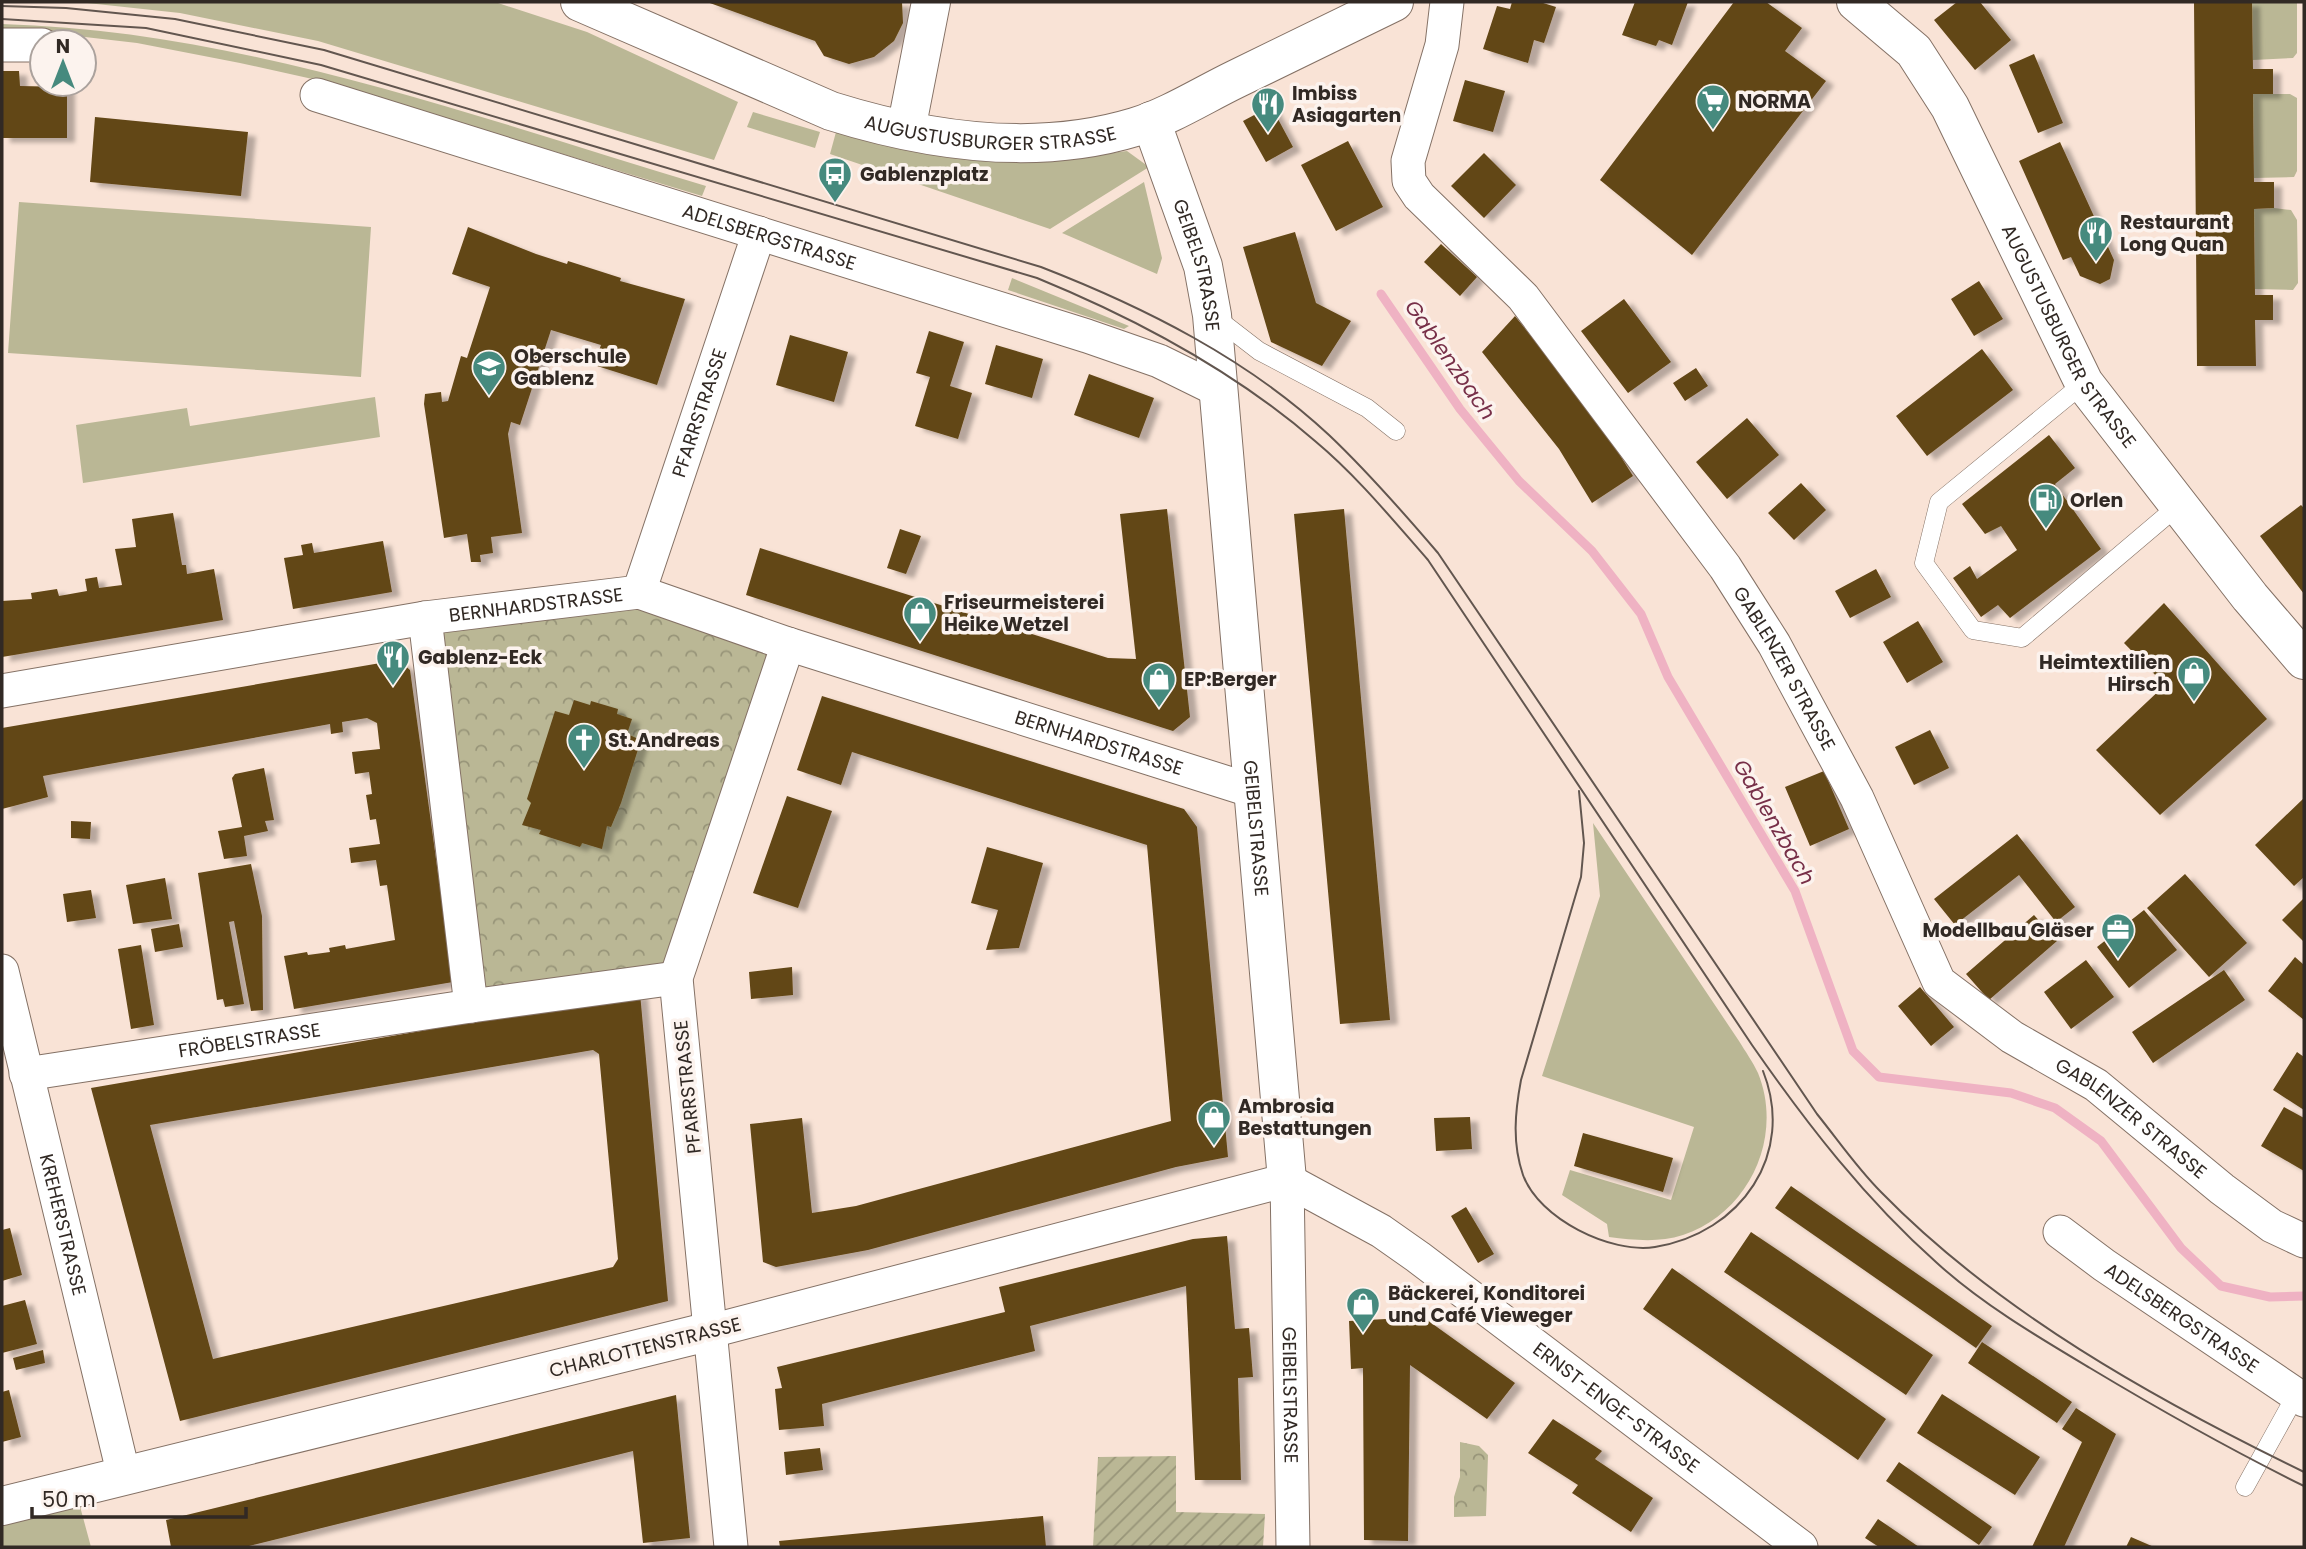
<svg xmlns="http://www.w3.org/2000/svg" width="2306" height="1549" font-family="Poppins,sans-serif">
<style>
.grass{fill:#bab795}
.forest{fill:url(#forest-crowns)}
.garden{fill:url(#garden-furrows)}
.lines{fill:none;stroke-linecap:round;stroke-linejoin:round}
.stream{stroke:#efb2c3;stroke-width:9}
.building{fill:#624616;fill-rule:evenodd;filter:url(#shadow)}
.service-casing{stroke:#847165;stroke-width:19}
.minor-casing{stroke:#847165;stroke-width:35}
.tertiary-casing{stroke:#847165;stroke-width:40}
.secondary-casing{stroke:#847165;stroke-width:40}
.service{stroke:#fff;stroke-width:18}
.minor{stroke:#fff;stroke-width:33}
.tertiary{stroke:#fff;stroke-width:38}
.secondary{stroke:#fff;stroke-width:38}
.tram{stroke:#62564f;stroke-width:2}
.labels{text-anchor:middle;stroke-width:7;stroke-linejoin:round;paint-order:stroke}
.poi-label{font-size:19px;font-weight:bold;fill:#312924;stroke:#fcf3ee;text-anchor:start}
.street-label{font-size:19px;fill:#312924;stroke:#fcf3ee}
.water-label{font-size:21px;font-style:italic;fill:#772f48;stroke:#fcf3ee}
</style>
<defs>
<pattern id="forest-crowns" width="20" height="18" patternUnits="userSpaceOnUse" patternTransform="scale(1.75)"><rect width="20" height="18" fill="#bab795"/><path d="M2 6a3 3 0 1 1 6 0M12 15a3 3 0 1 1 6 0" fill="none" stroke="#989579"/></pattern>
<pattern id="garden-furrows" width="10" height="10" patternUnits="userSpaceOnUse" patternTransform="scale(1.75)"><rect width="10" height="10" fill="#bab795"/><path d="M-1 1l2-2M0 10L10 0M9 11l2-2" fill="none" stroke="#989579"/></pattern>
<filter id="shadow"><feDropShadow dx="8" dy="4.5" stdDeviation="2" flood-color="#0004"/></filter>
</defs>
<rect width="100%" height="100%" fill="#f9e3d6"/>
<path class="grass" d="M78 2H495L587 32 738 102 714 160 318 41 180 13Z
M2252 2H2297V53L2293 58 2253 60Z
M2 24C245 31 475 117 706 186L702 196 317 80 240 63 137 43 85 37 2 36Z
M2253 94H2290L2297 98V171L2294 177 2254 178Z
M753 112 820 132 815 148 747 127Z
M836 132C941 163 1019 165 1127 151L1149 167 1050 229 830 154Z
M1144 182 1162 258 1157 274 1062 233Z
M19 202 371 227 361 377 8 353Z
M2274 208 2291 210 2297 220 2298 283 2293 290 2255 289 2254 209Z
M1012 278 1129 326 1124 329 1008 290Z
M375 397 380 437 83 483 76 425 187 408 190 426Z
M1593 823 1739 1041C1745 1051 1753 1062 1758 1073 1784 1137 1749 1213 1683 1235 1658 1243 1634 1240 1609 1237L1607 1224 1562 1195 1570 1170 1671 1200 1694 1127 1542 1076 1600 896Z
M78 1499 91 1547H2V1518Z"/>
<path class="forest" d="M639 592 788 644 676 978 471 1006 441 617Z
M1460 1442 1479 1446 1488 1455 1486 1516 1454 1517V1497L1460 1477Z"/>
<path class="garden" d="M1176 1456V1512L1265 1514 1263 1547H1093L1098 1457Z"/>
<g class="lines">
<path class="stream" d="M1381 294 1460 409 1519 481 1592 551 1641 614 1668 677 1795 891 1853 1051 1879 1077 2011 1093 2055 1108 2101 1141 2181 1248 2221 1286 2270 1297 2304 1296"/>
</g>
<path class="building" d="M707 2H902L903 23 894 41 874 57 849 64 824 56 815 41Z
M1512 2H1540L1556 7 1544 43 1534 40 1528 63 1483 49 1497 6 1510 9Z
M1635 2H1688L1672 45 1659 40 1656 46 1622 35Z
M1734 2H1766L1802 28 1785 51 1826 81 1692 255 1600 180Z
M1957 2H1980L2011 40 1975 70 1934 20Z
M2194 2H2252L2253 69H2273V94H2253L2254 182H2274V208L2254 209 2255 295H2273V320H2255L2256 366H2197Z
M2034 54 2063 123 2038 133 2009 65Z
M2 71H19L20 86 67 87V138H2Z
M1465 80 1505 91 1493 132 1453 121Z
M1271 106 1293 147 1266 162 1243 121Z
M95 117 248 132 241 196 90 182Z
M1348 141 1383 207 1336 231 1301 165Z
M2060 142 2114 260 2110 279 2100 284 2080 276 2071 257 2063 260 2019 161Z
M1484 153 1516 185 1484 218 1451 186Z
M468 227 536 254 567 264 568 261 621 278 620 281 685 299 657 385 594 365 601 345 551 330 520 425 511 422 508 434 522 533 491 537 493 553 480 555 481 562H471L467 534 444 538 424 404 425 394 441 392 442 402 448 401 461 356 467 358 490 287 452 274Z
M1295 232 1316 303 1351 321 1322 366 1271 342 1243 247Z
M1441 244 1477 277 1460 296 1424 262Z
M1979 281 2003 319 1974 336 1951 299Z
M1624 299 1671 362 1628 393 1581 331Z
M1515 316 1598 420 1633 476 1592 503 1559 449 1482 352Z
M929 331 964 342 950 386 972 393 958 439 915 426 930 377 916 373Z
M790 335 848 352 834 402 776 385Z
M996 345 1043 359 1032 398 985 384Z
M1982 349 2013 390 1927 456 1896 416Z
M1696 368 1708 386 1685 401 1673 383Z
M1089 374 1154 398 1139 438 1074 415Z
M1747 418 1779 455 1727 499 1696 462Z
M2049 435 2075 468 2055 484 2101 549 2010 618 1998 605 1981 617 1953 578 1970 566 1977 579 2017 550 2001 526 1985 534 1962 504Z
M1801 483 1826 510 1794 540 1768 513Z
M2301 505 2304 508V594L2260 536Z
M1167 509 1190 717 1173 731 746 595 760 548 1108 658 1136 659 1120 514Z
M1344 509 1390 1020 1340 1024 1294 514Z
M173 513 182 565H186L187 574 214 569 223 620 2 657V601L32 599 31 593 57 589 59 596 87 591 85 579 97 577 99 588 122 585 115 549 136 547 132 519Z
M900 529 921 536 906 574 887 568Z
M383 541 392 592 293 609 284 558 303 555 301 545 312 543 314 553Z
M1876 569 1891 597 1850 618 1835 591Z
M2164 603 2267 719 2160 815 2096 750 2165 685 2124 643Z
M1918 621 1943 662 1907 683 1883 642Z
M398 660 410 670 453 982 294 1009 284 956 307 952 308 955 330 952 329 948 345 945 346 949 395 940 387 885 380 886 376 860 351 863 349 848 380 844 376 819 370 820 366 795 372 794 369 772 355 774 352 752 380 749 377 723 367 718 342 722 343 732 331 734 330 724 43 776 48 797 2 809V728Z
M822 696 1184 809 1197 827 1228 1157 1176 1167 868 1250 776 1267 763 1262 750 1124 802 1118 812 1213 856 1206 1171 1121 1147 845 852 752 841 785 797 770Z
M574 700 590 705 591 701 618 709 617 714 632 719 627 734 641 740 621 803 611 827 607 826 602 849 582 843 580 847 539 834 541 830 522 825 531 803 527 799 555 711 569 715Z
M1930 730 1949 768 1914 785 1895 747Z
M264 768 274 820 265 821 268 831 244 836 247 856 224 859 218 831 242 827 232 778 235 774Z
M1824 771 1849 829 1810 846 1785 787Z
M787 796 832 811 798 908 753 893Z
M2304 798V877L2294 886 2255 845Z
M71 821 91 822 90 839 71 838Z
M2017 834 2075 907 2056 922 2019 875 1955 925 1934 899Z
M987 847 1043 863 1019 948 986 950 998 910 971 903Z
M251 864 262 916 263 1010 251 1011 234 921 229 922 244 1004 225 1007 223 999 217 1000 198 873Z
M2185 874 2247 943 2209 977 2147 908Z
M165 878 172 919 133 924 126 885Z
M91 890 96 918 67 922 63 894Z
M2304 898V942L2282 920Z
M2144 910 2177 950 2129 988 2097 947Z
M2034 915 2057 941 1989 1000 1966 974Z
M179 924 183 947 155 952 151 929Z
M141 945 154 1025 131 1029 118 949Z
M2295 957 2304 965V1020L2268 991Z
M2086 960 2114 997 2071 1029 2044 992Z
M792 967 793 995 751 999 749 972Z
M2224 970 2245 1000 2153 1063 2132 1032Z
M1920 987 1954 1027 1931 1046 1898 1006Z
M640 993 668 1301 180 1421 91 1088ZM593 1050 599 1054 618 1259 613 1267 213 1359 150 1125Z
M2297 1052 2304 1057V1110L2273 1090Z
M2284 1107 2304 1118V1171L2261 1146Z
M1470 1117 1472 1149 1436 1151 1434 1118Z
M1583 1133 1673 1158 1663 1192 1574 1166Z
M1791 1186 1992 1326 1976 1348 1775 1208Z
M1466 1207 1494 1254 1478 1263 1451 1216Z
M10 1228 22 1275 2 1281V1230Z
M1751 1232 1933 1355 1906 1395 1724 1272Z
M1227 1236 1235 1329 1249 1328 1253 1377 1238 1378 1241 1480H1195L1186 1286 1030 1326 1035 1351 822 1404 824 1426 779 1430 775 1389 782 1388 777 1367 1005 1312 999 1287 1193 1239Z
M1672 1268 1886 1419 1858 1460 1643 1309Z
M25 1300 37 1344 2 1353V1306Z
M1423 1317 1515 1383 1487 1419 1410 1365 1408 1541 1364 1540 1363 1368 1351 1369 1349 1321Z
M1982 1342 2072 1402 2057 1423 1968 1363Z
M43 1350 45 1363 16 1370 13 1358Z
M9 1390 21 1437 2 1442V1392Z
M1942 1394 2040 1457 2015 1495 1917 1433Z
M676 1395 690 1538 643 1543 633 1451 245 1547H171L166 1520Z
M2076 1408 2116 1434 2064 1547H2032L2082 1442 2062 1429Z
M1553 1419 1602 1451 1595 1459 1653 1498 1631 1532 1572 1493 1578 1485 1528 1453Z
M820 1448 823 1470 786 1475 784 1452Z
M1899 1462 1992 1527 1979 1545 1886 1481Z
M1043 1516 1046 1547H780L779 1541Z
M1878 1519 1919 1547H1879L1865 1538Z
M2131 1537 2154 1547H2126Z"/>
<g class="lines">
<g class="service-casing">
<path id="service" d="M1215 317 1259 351 1367 408 1396 431
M2084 383 1939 502 1924 563 1973 630 2022 638 2179 505
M2245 1487 2296 1395"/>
</g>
<g class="minor-casing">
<g id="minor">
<path id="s1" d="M1447 2 1442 45 1408 161 1409 181 1419 196 1523 297 1725 567 1774 644 1857 798 1939 982 2012 1037 2096 1085 2222 1189 2272 1226 2304 1241"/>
<path d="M2 45H42"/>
<path id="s2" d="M317 95 1087 336 1159 361 1218 390"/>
<path id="s3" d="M639 592 759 233"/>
<path d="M425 618 471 1006"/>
<path id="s4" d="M2 691 425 618 639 592 788 644 1253 791"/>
<path id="s5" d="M2 971 124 1476"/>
<path id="s6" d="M26 1074 471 1006 676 978"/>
<path id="s7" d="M1287 1180 1381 1231 1418 1257 1801 1547"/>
<path id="s8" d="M1287 1180 1293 1547"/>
<path id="s9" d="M2060 1232 2104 1265 2304 1400"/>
<path d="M711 1331 1287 1180"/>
<path d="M731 1547 676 978 788 644"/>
</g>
</g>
<g class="tertiary-casing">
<g id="tertiary">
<path id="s10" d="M1151 121 1203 266 1212 315 1287 1180"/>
<path d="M2 1506 711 1331"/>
</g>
</g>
<g class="secondary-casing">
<g id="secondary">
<path id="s11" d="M580 2 831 111C927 141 1036 157 1135 127 1170 116 1203 95 1236 79 1289 53 1342 27 1394 2"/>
<path id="s12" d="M1856 2 1914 51 1950 107 2084 383 2250 597 2304 660"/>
<path d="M906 130 931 2"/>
</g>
</g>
<use href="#service" class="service"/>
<use href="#minor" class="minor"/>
<use href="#tertiary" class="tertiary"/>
<use href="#secondary" class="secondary"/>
<path class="tram" d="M2 6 66 8 175 19 324 50 1041 267C1144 307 1248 359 1329 435 1368 472 1403 512 1438 553L1817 1114C1838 1140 1857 1168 1881 1192 1998 1312 2154 1399 2304 1472
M2 19 146 28 321 65 1037 278C1137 319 1233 370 1315 441 1357 476 1392 519 1428 560L1752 1045C1807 1124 1865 1199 1937 1263 1982 1304 2038 1337 2090 1368 2160 1410 2231 1450 2304 1486
M1579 791 1584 843 1581 877 1521 1080C1515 1112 1512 1143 1523 1175 1539 1219 1611 1254 1655 1247 1741 1233 1796 1154 1763 1071"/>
</g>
<defs>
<g id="supermarket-pin" transform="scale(1.75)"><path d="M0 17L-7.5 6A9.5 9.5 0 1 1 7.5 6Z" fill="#468a7e" stroke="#fcf3ee"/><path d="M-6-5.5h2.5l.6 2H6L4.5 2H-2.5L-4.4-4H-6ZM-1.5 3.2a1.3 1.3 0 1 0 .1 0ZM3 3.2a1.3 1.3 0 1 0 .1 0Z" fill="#fff"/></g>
<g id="restaurant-pin" transform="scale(1.75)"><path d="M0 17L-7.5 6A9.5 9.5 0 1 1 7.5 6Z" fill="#468a7e" stroke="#fcf3ee"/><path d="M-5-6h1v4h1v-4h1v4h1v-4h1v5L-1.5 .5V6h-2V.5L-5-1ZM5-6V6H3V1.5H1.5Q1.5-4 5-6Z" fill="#fff"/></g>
<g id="bus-pin" transform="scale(1.75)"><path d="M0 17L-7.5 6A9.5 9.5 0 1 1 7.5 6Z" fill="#468a7e" stroke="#fcf3ee"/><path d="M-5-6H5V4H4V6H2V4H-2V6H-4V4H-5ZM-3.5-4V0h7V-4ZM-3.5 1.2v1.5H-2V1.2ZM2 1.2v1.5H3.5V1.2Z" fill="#fff"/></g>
<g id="school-pin" transform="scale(1.75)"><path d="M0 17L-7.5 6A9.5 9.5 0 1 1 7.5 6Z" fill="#468a7e" stroke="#fcf3ee"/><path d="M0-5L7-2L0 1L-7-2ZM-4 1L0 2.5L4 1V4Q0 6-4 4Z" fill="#fff"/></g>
<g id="fuel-pin" transform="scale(1.75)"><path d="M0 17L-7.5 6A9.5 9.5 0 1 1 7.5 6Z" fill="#468a7e" stroke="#fcf3ee"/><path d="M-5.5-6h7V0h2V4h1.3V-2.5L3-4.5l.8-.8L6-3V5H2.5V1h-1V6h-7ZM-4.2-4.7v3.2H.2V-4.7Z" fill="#fff"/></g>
<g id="shop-pin" transform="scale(1.75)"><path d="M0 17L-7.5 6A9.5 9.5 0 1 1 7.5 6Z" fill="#468a7e" stroke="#fcf3ee"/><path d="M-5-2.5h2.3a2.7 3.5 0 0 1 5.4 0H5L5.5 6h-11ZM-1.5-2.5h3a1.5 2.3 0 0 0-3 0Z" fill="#fff"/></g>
<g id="church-pin" transform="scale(1.75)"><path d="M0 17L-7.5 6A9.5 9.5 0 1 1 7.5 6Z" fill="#468a7e" stroke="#fcf3ee"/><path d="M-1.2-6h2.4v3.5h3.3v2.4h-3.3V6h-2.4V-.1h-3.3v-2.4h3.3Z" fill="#fff"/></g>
<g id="office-pin" transform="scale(1.75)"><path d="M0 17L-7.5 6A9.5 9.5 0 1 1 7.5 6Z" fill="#468a7e" stroke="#fcf3ee"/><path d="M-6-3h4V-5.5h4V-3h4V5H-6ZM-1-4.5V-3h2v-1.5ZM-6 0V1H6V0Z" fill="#fff"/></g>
</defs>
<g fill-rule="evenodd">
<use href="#supermarket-pin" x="1713" y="101"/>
<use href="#restaurant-pin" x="1268" y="104"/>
<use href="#bus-pin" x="835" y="174"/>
<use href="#restaurant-pin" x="2096" y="233"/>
<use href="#school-pin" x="489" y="367"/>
<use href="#fuel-pin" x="2046" y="500"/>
<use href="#shop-pin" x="920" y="613"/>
<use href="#restaurant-pin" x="393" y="657"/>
<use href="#shop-pin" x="2194" y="673"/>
<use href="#shop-pin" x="1159" y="679"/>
<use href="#church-pin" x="584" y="740"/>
<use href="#office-pin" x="2118" y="930"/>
<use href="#shop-pin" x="1214" y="1117"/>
<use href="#shop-pin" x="1363" y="1304"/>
</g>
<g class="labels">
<g class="poi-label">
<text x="1292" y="100">Imbiss<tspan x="1292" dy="22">Asiagarten</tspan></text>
<text x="1738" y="108">NORMA</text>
<text x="860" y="181">Gablenzplatz</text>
<text x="2120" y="229">Restaurant<tspan x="2120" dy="22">Long Quan</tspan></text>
<text x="514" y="363">Oberschule<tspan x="514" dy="22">Gablenz</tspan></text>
<text x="2070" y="507">Orlen</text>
<text x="944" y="609">Friseurmeisterei<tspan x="944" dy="22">Heike Wetzel</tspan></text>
<text x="418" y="664">Gablenz-Eck</text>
<text x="2170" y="669" text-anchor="end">Heimtextilien<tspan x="2170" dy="22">Hirsch</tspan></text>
<text x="1184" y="686">EP:Berger</text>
<text x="608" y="747">St. Andreas</text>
<text x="2094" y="937" text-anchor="end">Modellbau Gläser</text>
<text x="1238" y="1113">Ambrosia<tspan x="1238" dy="22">Bestattungen</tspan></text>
<text x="1388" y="1300">Bäckerei, Konditorei<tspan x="1388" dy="22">und Café Vieweger</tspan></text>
</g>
<g class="street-label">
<text dy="7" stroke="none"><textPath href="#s11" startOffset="436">AUGUSTUSBURGER STRASSE</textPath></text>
<text dy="7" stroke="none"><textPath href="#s2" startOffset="474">ADELSBERGSTRASSE</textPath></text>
<text dy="7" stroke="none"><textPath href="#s10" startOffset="152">GEIBELSTRASSE</textPath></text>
<text dy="7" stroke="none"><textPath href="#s12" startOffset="401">AUGUSTUSBURGER STRASSE</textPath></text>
<text dy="7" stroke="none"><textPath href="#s3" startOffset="189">PFARRSTRASSE</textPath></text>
<text dy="7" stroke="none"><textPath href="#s4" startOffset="541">BERNHARDSTRASSE</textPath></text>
<text dy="7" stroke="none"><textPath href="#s1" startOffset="802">GABLENZER STRASSE</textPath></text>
<text dy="7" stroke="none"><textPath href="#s4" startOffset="1129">BERNHARDSTRASSE</textPath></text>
<text dy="7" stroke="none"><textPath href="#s10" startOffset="719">GEIBELSTRASSE</textPath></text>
<text dy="7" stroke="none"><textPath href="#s6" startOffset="226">FRÖBELSTRASSE</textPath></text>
<text transform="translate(687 1087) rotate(-96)" y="7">PFARRSTRASSE</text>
<text dy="7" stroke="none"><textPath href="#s1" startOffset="1388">GABLENZER STRASSE</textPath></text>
<text dy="7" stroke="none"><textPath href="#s5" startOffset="261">KREHERSTRASSE</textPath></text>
<text dy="7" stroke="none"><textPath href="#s9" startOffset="149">ADELSBERGSTRASSE</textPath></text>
<text transform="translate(645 1347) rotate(-14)" y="7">CHARLOTTENSTRASSE</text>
<text dy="7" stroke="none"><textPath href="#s8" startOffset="215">GEIBELSTRASSE</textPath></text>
<text dy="7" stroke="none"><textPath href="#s7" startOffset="401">ERNST-ENGE-STRASSE</textPath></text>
</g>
<g class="water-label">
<text transform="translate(1450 360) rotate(55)" y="7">Gablenzbach</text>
<text transform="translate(1774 822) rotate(60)" y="7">Gablenzbach</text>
</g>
</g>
<rect width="2306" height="1549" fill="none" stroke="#312924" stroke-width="7"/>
<g transform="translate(63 63)"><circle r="33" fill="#fcf3ee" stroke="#aba29d" stroke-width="2"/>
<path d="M0-5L12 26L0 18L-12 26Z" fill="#468a7e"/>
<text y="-10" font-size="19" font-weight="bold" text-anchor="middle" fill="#312924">N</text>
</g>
<path d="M32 1507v10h214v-10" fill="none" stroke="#312924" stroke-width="3.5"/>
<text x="42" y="1507" font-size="21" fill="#312924" stroke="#fcf3ee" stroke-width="5" paint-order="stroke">50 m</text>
</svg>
